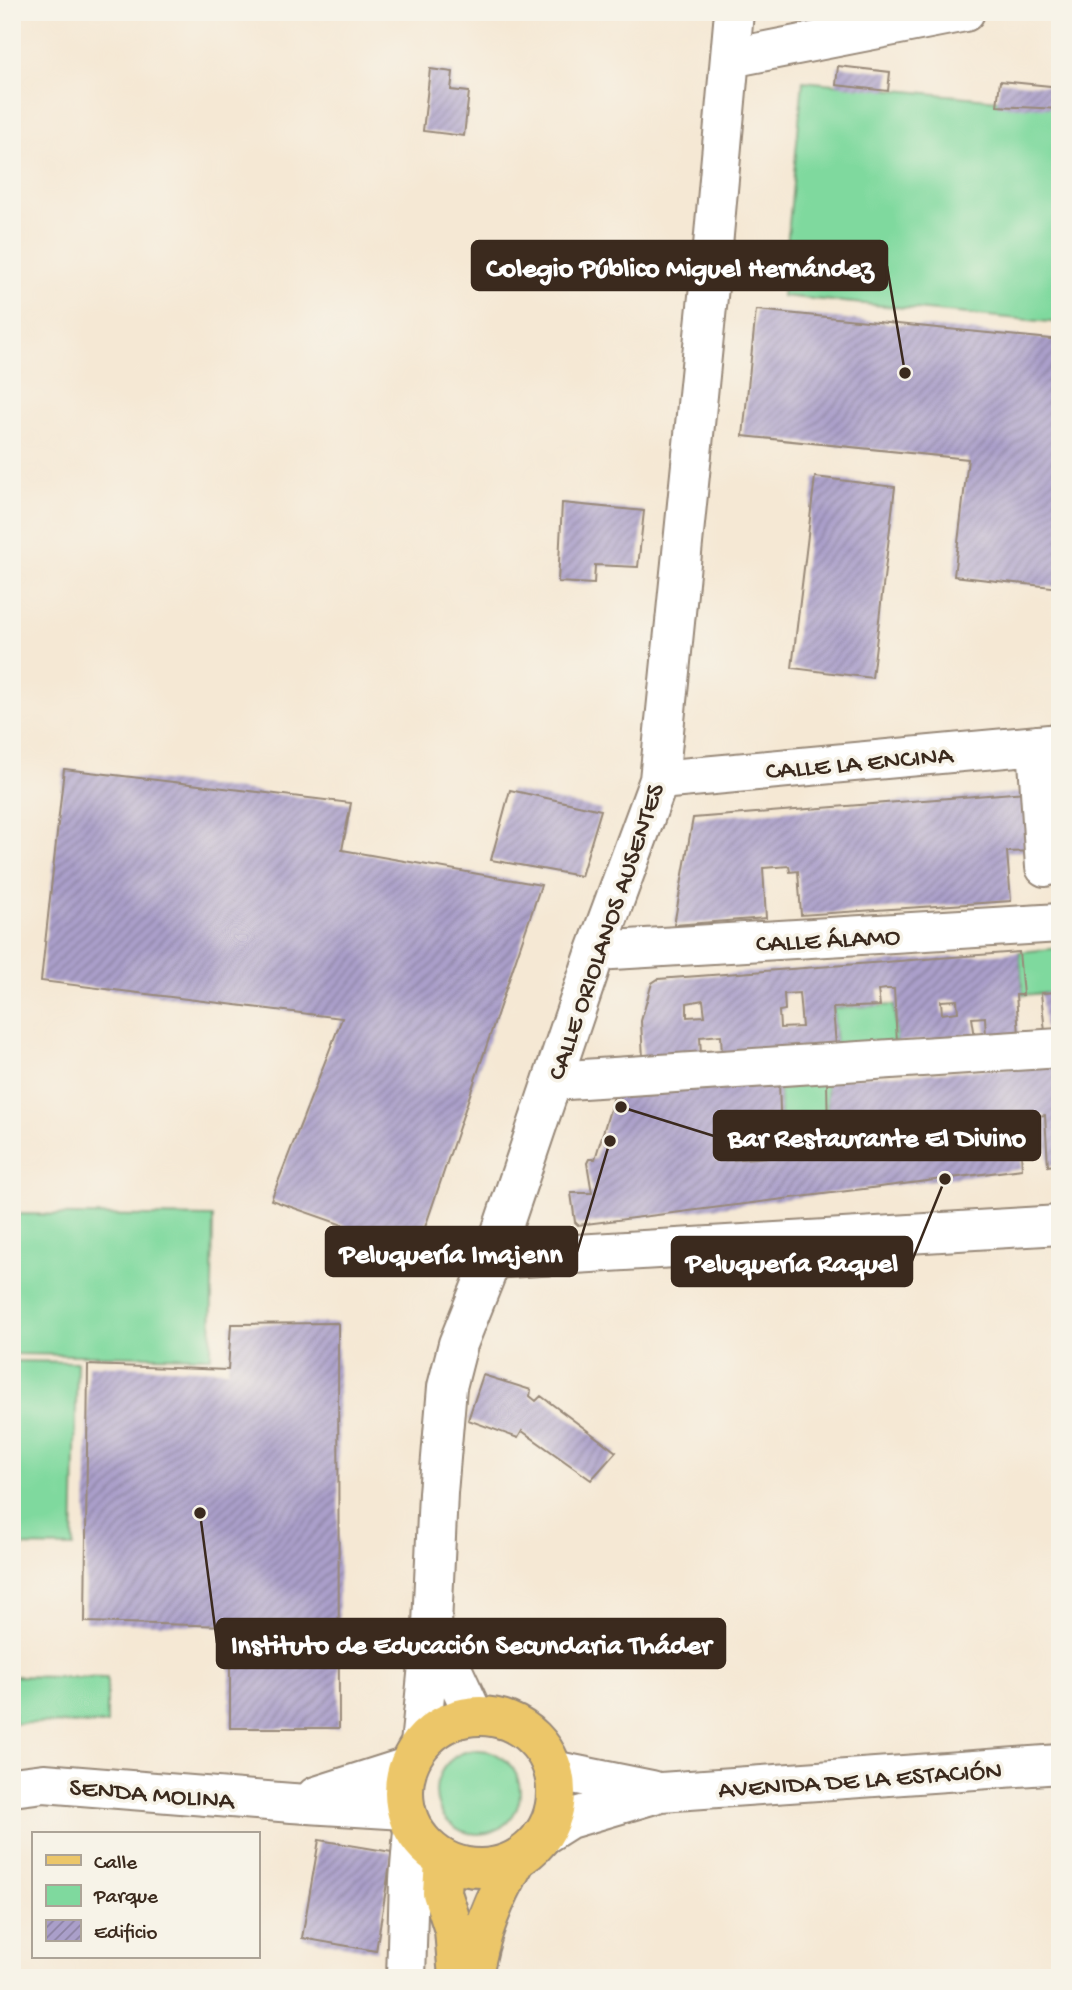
<svg xmlns="http://www.w3.org/2000/svg" width="1072" height="1990" font-family="'Gochi Hand',sans-serif">
<style>
.green{fill:#7fd99e;stroke:#5d825e;stroke-width:2}
.building{fill:url(#building-hatch);fill-rule:evenodd}
.lines{fill:none;stroke-linecap:round;stroke-linejoin:round}
.minor-casing{stroke:#988979;stroke-width:42}
.major-casing{stroke:#988979;stroke-width:42}
.minor{stroke:#fff;stroke-width:38}
.major{stroke:#ecc669;stroke-width:38}
.labels{text-anchor:middle;stroke-width:7;stroke-linejoin:round;paint-order:stroke}
.street-label{font-size:26px;fill:#3b2a1e;stroke:#f7f3e8}
.leader{fill:none;stroke:#3b2a1e;stroke-width:2.5}
.callout-dot{fill:#3b2a1e;stroke:#f7f3e8;stroke-width:2.5}
.callout{fill:#3b2a1e;stroke:#3b2a1e;stroke-width:2.5}
.callout-label{font-size:28px;text-anchor:middle;font-weight:bold;fill:#fff}
</style>
<defs>
<pattern id="building-hatch" width="6" height="6" patternUnits="userSpaceOnUse" patternTransform="scale(1.75)"><rect width="6" height="6" fill="#aa9fca"/><path d="M-1 1l2-2M0 6l6-6M5 7l2-2" fill="none" stroke="#8c82a3"/></pattern>
</defs>
<rect width="100%" height="100%" fill="#f7f3e8"/>
<filter id="ink" filterUnits="userSpaceOnUse"><feTurbulence type="fractalNoise" baseFrequency=".0143" numOctaves="2"/><feDisplacementMap in="SourceGraphic" scale="14" xChannelSelector="R" yChannelSelector="G"/><feConvolveMatrix kernelMatrix="1 2 1 2 8 2 1 2 1" color-interpolation-filters="sRGB"/></filter>
<filter id="wash" filterUnits="userSpaceOnUse"><feTurbulence type="fractalNoise" baseFrequency=".00686" numOctaves="4" result="noise"/><feDisplacementMap in="SourceGraphic" scale="28" xChannelSelector="R" yChannelSelector="G"/><feGaussianBlur stdDeviation="1.57" result="paint"/><feColorMatrix in="noise" values="0 0 0 0 0 0 0 0 0 0 0 0 0 0 0 0 0 1.4 0 .05"/><feComposite in="paint" operator="in"/></filter>
<g filter="url(#wash)">
<rect width="100%" height="100%" fill="#f5e8d4"/>
<path class="green" d="M803 81 1060 106V323L782 296Z
M1060 948V992L1023 995 1019 952Z
M894 1005 897 1042 836 1046 833 1008Z
M827 1079 828 1137 781 1141 779 1081Z
M12 1214 213 1217 211 1357 12 1354Z
M12 1361 77 1362 73 1547 12 1546Z
M12 1676 107 1678V1724L14 1723Z
M436 1792a42 42 0 1 1 84 0a42 42 0 1 1-84 0Z"/>
<g id="blocks">
<path class="building" d="M838 66 890 72 888 91 836 85Z
M430 69 453 72 451 90 469 92 464 136 423 131Z
M1000 81 1060 87V109L997 106Z
M756 310 1060 340V588L954 576 968 459 743 436Z
M815 477 895 487 872 678 792 668Z
M562 503 644 511 638 567 595 565 594 584 558 582Z
M64 769 351 803 342 850 541 885 417 1251 271 1200 342 1018 41 981Z
M510 790 601 810 581 876 491 860Z
M1026 792 1031 851 1007 852 1011 901 801 915 798 871 790 872 789 866 763 868 766 918 674 925 693 818Z
M1019 952 1023 995H1016L1019 1034 986 1036 985 1017 972 1018 975 1037 897 1042 894 989H886L878 990 880 1006 833 1008 836 1046 722 1054 721 1035 700 1037 701 1055 643 1059 641 1021 652 983 658 979ZM799 993 802 1027 780 1028 779 1011 785 1010 784 994ZM703 1000 705 1016 687 1017V1003ZM957 1000 958 1012 942 1014 941 1001Z
M1060 992V1031L1045 1032 1041 993Z
M1060 1065V1164L1048 1166 1045 1115 1019 1118 1022 1169 578 1225 575 1222 571 1193H592L587 1163 589 1159H595L616 1090 779 1081 781 1141 715 1146 716 1161 782 1156 781 1141 828 1137 827 1079ZM876 1117 878 1132 850 1134 849 1120Z
M338 1323 339 1728H230V1626L85 1622 88 1365 228 1370 231 1324Z
M483 1375 531 1390 530 1396 536 1401 541 1396 616 1452 591 1480 522 1431 518 1438 468 1420Z
M319 1840 392 1852 376 1951 302 1938Z"/>
</g>
</g>
<g filter="url(#ink)">
<use href="#blocks" fill-opacity="0" stroke="#988979" stroke-width="2"/>
<g class="lines">
<g class="minor-casing">
<path id="minor" d="M730 58 965 12
M1037 745 1045 867
M659 780 1060 743
M596 951 1060 923
M552 1081 1060 1048
M492 1259 1060 1225
M474 1716 432 1625 438 1493 447 1387 458 1344 492 1259 596 951 659 780 712 257 734 12
M420 1745 432 1625
M553 1770 652 1790
M12 1787 44 1783 292 1803 405 1810
M316 1796 407 1767
M542 1836 569 1819 661 1792 1060 1764
M406 1978 409 1880 413 1830"/>
</g>
<g class="major-casing">
<path id="major" d="M404 1792a76 76 0 1 1 152 0a76 76 0 1 1-152 0Z
M444 1860 442 1893 454 1930 458 1978
M473 1978C479 1934 495 1897 517 1859"/>
</g>
<use href="#minor" class="minor"/>
<use href="#major" class="major"/>
</g>
</g>
<g class="labels">
<g class="street-label">
<text transform="translate(859 761) rotate(-5)" y="9">CALLE LA ENCINA</text>
<text transform="translate(604 931) rotate(-71)" y="9">CALLE ORIOLANOS AUSENTES</text>
<text transform="translate(828 938) rotate(-3)" y="9">CALLE ÁLAMO</text>
<text transform="translate(860 1778) rotate(-4)" y="9">AVENIDA DE LA ESTACIÓN</text>
<text transform="translate(152 1792) rotate(5)" y="9">SENDA MOLINA</text>
</g>
</g>
<path class="leader" d="M905 373L887 266M621 1107L714 1136M610 1141L577 1252M945 1179L912 1261M200 1513L217 1643"/>
<g class="callout-dot">
<circle cx="905" cy="373" r="7"/>
<circle cx="621" cy="1107" r="7"/>
<circle cx="610" cy="1141" r="7"/>
<circle cx="945" cy="1179" r="7"/>
<circle cx="200" cy="1513" r="7"/>
</g>
<g class="callout">
<rect x="472" y="241" width="415" height="49" rx="7"/>
<rect x="714" y="1111" width="326" height="49" rx="7"/>
<rect x="326" y="1227" width="251" height="49" rx="7"/>
<rect x="672" y="1237" width="240" height="49" rx="7"/>
<rect x="217" y="1619" width="508" height="49" rx="7"/>
</g>
<g class="callout-label">
<text x="680" y="276">Colegio Público Miguel Hernández</text>
<text x="877" y="1146">Bar Restaurante El Divino</text>
<text x="451" y="1262">Peluquería Imajenn</text>
<text x="792" y="1271">Peluquería Raquel</text>
<text x="471" y="1653">Instituto de Educación Secundaria Tháder</text>
</g>
<rect width="1072" height="1990" fill="none" stroke="#f7f3e8" stroke-width="42"/>
<rect x="32" y="1832" width="228" height="126" fill="#f7f3e8" stroke="#aca397" stroke-width="2"/>
<rect x="46" y="1855" width="35" height="10" fill="#ecc669" stroke="#aca397" stroke-width="2"/>
<text x="94" y="1868" font-size="21" fill="#3b2a1e">Calle</text>
<rect x="46" y="1885" width="35" height="21" fill="#7fd99e" stroke="#aca397" stroke-width="2"/>
<text x="94" y="1902" font-size="21" fill="#3b2a1e">Parque</text>
<rect x="46" y="1920" width="35" height="21" fill="url(#building-hatch)" stroke="#aca397" stroke-width="2"/>
<text x="94" y="1938" font-size="21" fill="#3b2a1e">Edificio</text>
</svg>
